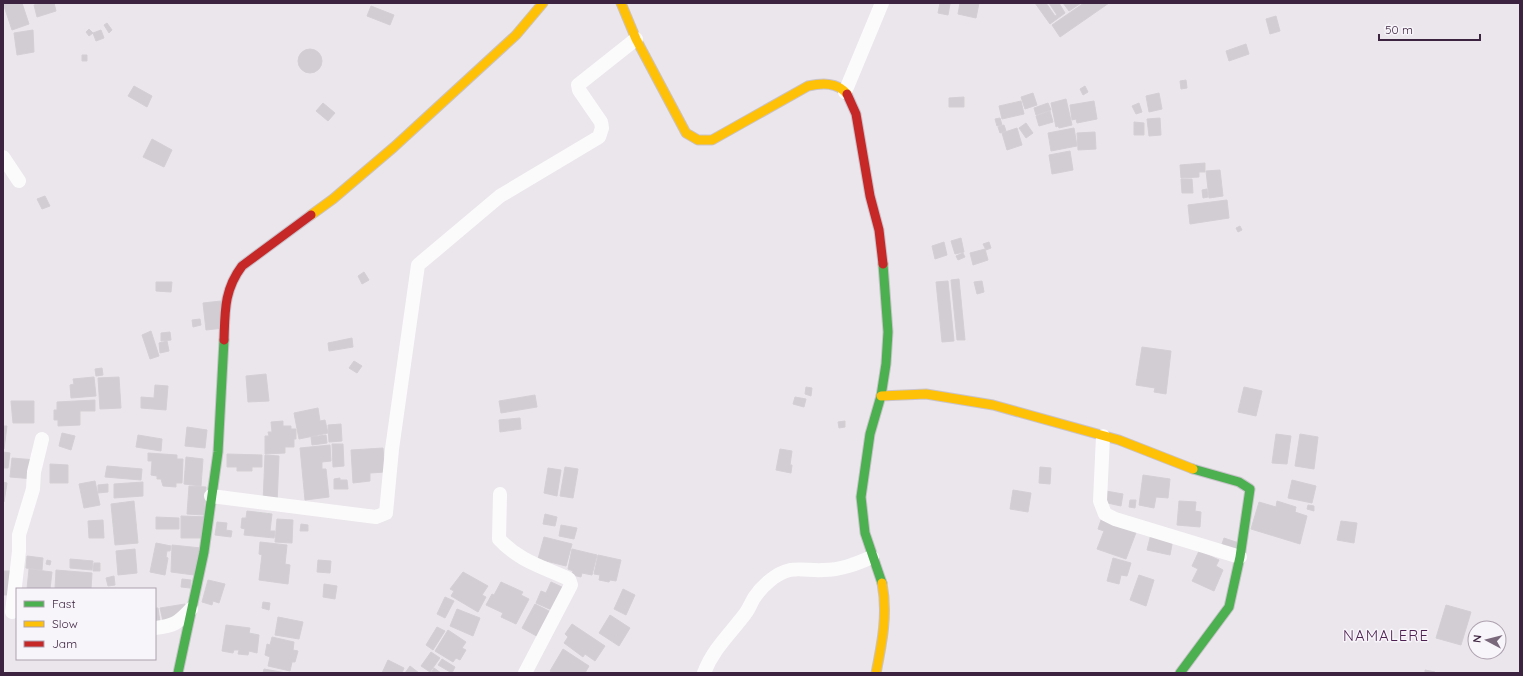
<svg xmlns="http://www.w3.org/2000/svg" width="1523" height="676" font-family="Quicksand,sans-serif">
<style>
.building{fill:#d1cdd2;stroke:#d3cfd4}
.lines{fill:none;stroke-linecap:round;stroke-linejoin:round}
.fast-casing{stroke:#c9c2cb;stroke-width:11}
.slow-casing{stroke:#c9c2cb;stroke-width:11}
.jam-casing{stroke:#c9c2cb;stroke-width:11}
.street{stroke:#fcfbfc;stroke-width:14}
.fast{stroke:#4caf50;stroke-width:9}
.slow{stroke:#ffc107;stroke-width:9}
.jam{stroke:#c62828;stroke-width:9}
.labels{text-anchor:middle;stroke-width:3;stroke-linejoin:round;paint-order:stroke}
.quarter-label{font-size:15px;letter-spacing:1px;fill:#4e1f51;stroke:#f8f5fa}
</style>
<rect width="100%" height="100%" fill="#eae6eb"/>
<path class="building" d="M3 3H22L29 24 12 30Z
M41 3H54L56 11 37 17 34 5Z
M940 3 950 4 948 15 938 13Z
M960 3H979L976 18 958 14Z
M1035 3H1046L1055 16 1057 15 1049 3H1059L1065 13 1050 24Z
M1063 3H1081L1069 11Z
M1084 3H1109L1060 37 1052 25Z
M371 6 394 15 390 25 367 16Z
M1276 16 1280 31 1270 34 1266 19Z
M107 23 112 30 109 33 104 25Z
M89 29 93 33 89 36 86 32Z
M33 30 34 52 17 55 14 33Z
M101 30 104 38 96 41 93 33Z
M1246 44 1249 54 1229 61 1226 51Z
M298 61a12 12 0 1 1 24 0a12 12 0 1 1-24 0Z
M82 55H87V61H82Z
M1186 80 1187 88 1181 89 1180 81Z
M134 86 152 96 147 107 128 96Z
M1085 86 1088 92 1083 95 1080 89Z
M1033 93 1037 105 1025 109 1021 97Z
M1159 93 1162 109 1149 112 1146 96Z
M964 97V107H949V98Z
M1066 99 1072 125 1059 128 1058 126 1056 127 1051 103Z
M1021 101 1024 114 1002 119 999 106Z
M1094 101 1097 119 1077 123 1076 119 1072 120 1070 105Z
M323 103 335 113 328 121 316 111Z
M1048 103 1051 110 1036 115 1034 108Z
M1139 103 1142 112 1136 114 1132 106Z
M1050 111 1053 122 1039 126 1036 116Z
M1000 118 1002 125 997 126 995 119Z
M1160 118 1161 135 1149 136 1147 119Z
M1134 122 1144 123V135H1134Z
M1026 123 1033 133 1026 138 1019 128Z
M1004 125 1006 131 1000 133 998 127Z
M1017 128 1022 145 1007 150 1002 133Z
M1074 128 1077 146 1051 151 1048 133Z
M1095 132 1096 149 1078 150 1077 133Z
M152 139 172 150 164 167 143 157Z
M1070 151 1073 170 1052 174 1049 155Z
M1205 163V172H1199V177L1181 178 1180 165Z
M1220 170 1223 196 1209 198 1206 171Z
M1181 179H1192L1193 193H1182Z
M1207 189 1208 197 1203 198 1202 190Z
M45 196 50 206 42 209 37 199Z
M1227 200 1229 218 1190 224 1188 205Z
M1240 226 1242 230 1238 232 1236 228Z
M961 238 964 252 955 254 951 241Z
M944 242 947 255 935 259 932 246Z
M989 242 991 248 986 250 983 244Z
M985 249 988 260 973 265 970 253Z
M963 253 965 257 958 260 956 256Z
M364 272 369 280 362 284 358 276Z
M959 279 965 340H957L951 280Z
M948 281 954 341 942 342 936 282Z
M982 281 984 292 977 294 974 282Z
M156 282H172L171 292 156 291Z
M221 301 224 328 206 330 203 303Z
M200 319 201 325 193 327 192 320Z
M151 331 159 356 150 359 142 335Z
M170 332 171 340 161 341V333Z
M352 338 353 347 329 351 328 343Z
M167 341 169 351 160 353 159 343Z
M1142 347 1171 351 1166 394 1154 392 1155 388 1136 385Z
M354 361 362 366 357 373 349 368Z
M102 368 103 375 96 376 95 369Z
M266 374 269 401 248 402 246 376Z
M94 377 96 396 71 398 70 385 74 384 73 379Z
M119 377 121 408 100 409 98 378Z
M155 385 168 386 166 410 141 408V397L154 398Z
M806 387 812 388 811 396 805 394Z
M1244 387 1262 391 1256 416 1238 412Z
M535 395 537 407 501 413 499 401Z
M795 397 806 399 804 407 793 404Z
M95 400V411H80V425L58 426V420H54V410H57V402Z
M11 401H34V423H13Z
M318 408 320 421 325 420 328 433 299 439 294 413Z
M520 418 521 429 500 432 499 420Z
M283 421V426H291V429H296V439H294V447H285V453L265 454V436H269L268 432H272L271 422Z
M845 421V427L839 428 838 422Z
M341 424 342 441 329 442 328 425Z
M3 426H7L4 449 3 448Z
M187 427 207 430 205 448 185 446Z
M62 433 75 436 71 450 59 446Z
M1276 434 1291 436 1287 464 1272 463Z
M1300 434 1318 437 1314 469 1295 466Z
M138 435 162 439 161 451 136 447Z
M326 435 327 443 312 445 311 437Z
M332 444H343L344 466 333 467Z
M330 445 331 461 322 462V469H326L329 497 305 500 300 448Z
M383 448 385 472 370 473V481L353 483 351 450Z
M780 449 792 451 790 465H792L791 473 776 470Z
M3 452 10 453 8 468H3Z
M148 453 177 455V459H183L182 483H176V487L163 486 161 479H157V476L151 475 152 461H148Z
M227 454 262 455V467H252V471H237V467H227Z
M265 455 279 456 277 504 263 503Z
M186 457 203 459 201 486 184 484Z
M12 458 36 460 34 479 10 477Z
M50 464 68 465V483H50Z
M107 466 142 469 141 480 105 477Z
M565 467 578 469 573 498 560 496Z
M1040 467 1051 468 1050 484 1039 483Z
M548 468 561 470 557 496 544 493Z
M1143 475 1170 479 1168 498 1156 497 1154 508 1139 505Z
M340 478V480H347L348 489H334V479Z
M1292 480 1316 486 1312 503 1288 498Z
M95 481 100 505 84 508 79 484Z
M3 482 7 483 4 502H3Z
M143 482V496L114 498V484Z
M108 484V492L98 493V485Z
M189 486 206 487 204 515 187 514Z
M1013 490 1031 493 1028 512 1010 509Z
M1106 491 1123 494 1121 506 1103 502Z
M1130 500H1136L1135 508 1129 507Z
M134 501 138 543 115 545 111 504Z
M1179 501 1196 502 1195 511 1201 512 1200 527 1177 525Z
M1277 501 1296 507 1295 512 1307 516 1300 544 1251 529 1259 502 1276 507Z
M1308 505 1314 506V511L1307 509Z
M247 511 272 514 270 531H275L274 538 244 535 245 529 241 528 242 518H246Z
M545 514 557 517 555 526 543 524Z
M181 516 209 517V538H181Z
M156 517 179 518V529H156Z
M1102 517 1137 530 1126 559 1097 549 1104 531 1098 529Z
M277 519 293 520 292 543 275 542Z
M103 520 104 538H89L88 521Z
M1341 521 1357 523 1354 543 1337 540Z
M217 522 227 523 226 530 232 531 231 537 215 535Z
M301 524 308 525V531H300Z
M561 525 577 528 574 539 559 536Z
M1151 534 1173 539 1170 555 1147 550Z
M544 537 572 544 566 566 538 559Z
M1224 538 1239 543 1238 549 1222 544Z
M260 542 287 545 285 564 290 565 288 584 259 580 262 555 259 554Z
M156 543 171 546 170 551H167L166 557 168 558 165 575 150 572Z
M172 545 201 548 194 575 171 572Z
M135 549 137 573 118 575 116 551Z
M572 549 597 555 592 575 582 573 581 577 572 575 573 571 568 569Z
M1199 551 1219 560 1216 566 1223 570 1214 591 1192 581 1198 569 1192 566Z
M598 555 621 560 616 581 610 580 609 582 599 580 600 575 594 574Z
M27 556 43 558 42 570 26 568Z
M1113 558 1131 563 1127 576 1121 575 1119 584 1107 581Z
M70 559 93 561 92 570 70 568Z
M47 560 51 561 50 565 46 564Z
M318 560 331 561 330 573 317 572Z
M94 563H100V571H93Z
M29 569 52 572 50 589H27Z
M56 570 92 573 91 589H55Z
M3 571H12L10 595H3Z
M463 572 488 586 482 595 486 597 478 612 451 596 454 591 450 589Z
M1139 575 1154 580 1146 606 1130 600Z
M114 576 115 585 108 586 106 578Z
M182 579 191 580 190 588 181 587Z
M208 580 225 584 219 603 213 601 212 605 202 602Z
M501 582 523 592 521 595 529 599 516 624 501 617 503 613 486 605 492 594 494 595Z
M551 582 564 588 554 611 536 603 541 591 546 593Z
M324 584 337 586 335 599 323 597Z
M623 589 635 595 626 615 614 609Z
M445 597 454 601 445 618 437 614Z
M263 602 270 603 269 610 262 608Z
M185 604 187 618 163 621 160 608Z
M535 604 555 614 542 639 522 628Z
M1446 605 1471 612 1461 645 1436 638Z
M155 608H158L160 622 155 623Z
M457 609 480 618 473 636 450 626Z
M610 615 630 628 619 646 599 633Z
M278 617 303 622 299 639 275 635Z
M572 624 605 646 595 661 585 654 583 657 564 643 568 637 565 634Z
M226 625 250 628 249 633 259 635 257 653 249 651 248 655 238 654 239 650H234L233 653 222 651Z
M437 627 445 631 433 650 426 645Z
M448 630 466 642 462 648 466 650 460 660 456 658 453 662 435 651Z
M272 637 294 642 293 650 298 651 295 662H292L290 671 268 666 270 657 265 655 267 644 270 645Z
M563 649 589 666 585 673H553L550 671Z
M431 652 440 658 430 672 421 666Z
M442 659 455 667 452 673 438 665Z
M388 660 404 668 402 673H382Z
M410 666 419 673H405Z
M434 668 441 673H431Z
M264 669 286 673H263Z
M1425 670 1435 672V673H1425Z"/>
<g class="lines">
<g class="fast-casing">
<path id="fast" d="M882 583 865 533 861 497 870 434 881 396 886 364 888 332 883 264
M178 673 204 552 218 452 224 340
M1180 673 1229 607 1240 557 1250 489 1239 482 1193 469"/>
</g>
<g class="slow-casing">
<path id="slow" d="M621 3 636 39 686 133 698 140H712L808 86C822 83 837 82 847 94
M311 215 333 199 394 147 516 35 543 3
M881 396 926 394 993 405 1119 440 1193 469
M876 673C882 643 888 614 882 583"/>
</g>
<g class="jam-casing">
<path id="jam" d="M847 94 856 114 870 196 879 230 883 264
M224 340C225 311 224 290 242 266L311 215"/>
</g>
<path class="street" d="M845 92 882 3
M3 157 19 181
M1103 436 1100 501 1105 514 1115 519 1240 557
M500 494 499 539C519 561 543 567 569 579L571 585 525 673
M211 496 376 517 386 513 392 449 418 265 500 196 599 137 602 128 601 122 579 90 578 85 636 39
M12 612 19 551V535L33 489 34 472 42 439
M155 628C174 626 178 623 191 609
M704 673C713 649 730 634 745 614 749 609 751 603 754 598 762 586 776 573 790 570 800 568 813 571 823 570 841 570 856 564 872 557"/>
<use href="#fast" class="fast"/>
<use href="#slow" class="slow"/>
<use href="#jam" class="jam"/>
</g>
<g class="labels">
<g class="quarter-label">
<text x="1386" y="641">NAMALERE</text>
</g>
</g>
<rect width="1523" height="676" fill="none" stroke="#3c233f" stroke-width="8"/>
<rect x="16" y="588" width="140" height="72" fill="#f8f5fa" stroke="#ada1af"/>
<rect x="24" y="601" width="20" height="6" fill="#4caf50" stroke="#ada1af"/>
<text x="52" y="608" font-size="12" fill="#3c233f">Fast</text>
<rect x="24" y="621" width="20" height="6" fill="#ffc107" stroke="#ada1af"/>
<text x="52" y="628" font-size="12" fill="#3c233f">Slow</text>
<rect x="24" y="641" width="20" height="6" fill="#c62828" stroke="#ada1af"/>
<text x="52" y="648" font-size="12" fill="#3c233f">Jam</text>
<g transform="translate(1487 640) rotate(277)"><circle r="19" fill="#f8f5fa" stroke="#ada1af"/>
<path d="M0-3L7 15L0 10L-7 15Z" fill="#79677b"/>
<text y="-6" font-size="11" font-weight="bold" text-anchor="middle" fill="#3c233f">N</text>
</g>
<path d="M1379 34v6h101v-6" fill="none" stroke="#3c233f" stroke-width="2"/>
<text x="1385" y="34" font-size="12" fill="#3c233f" stroke="#f8f5fa" stroke-width="3" paint-order="stroke">50 m</text>
</svg>
